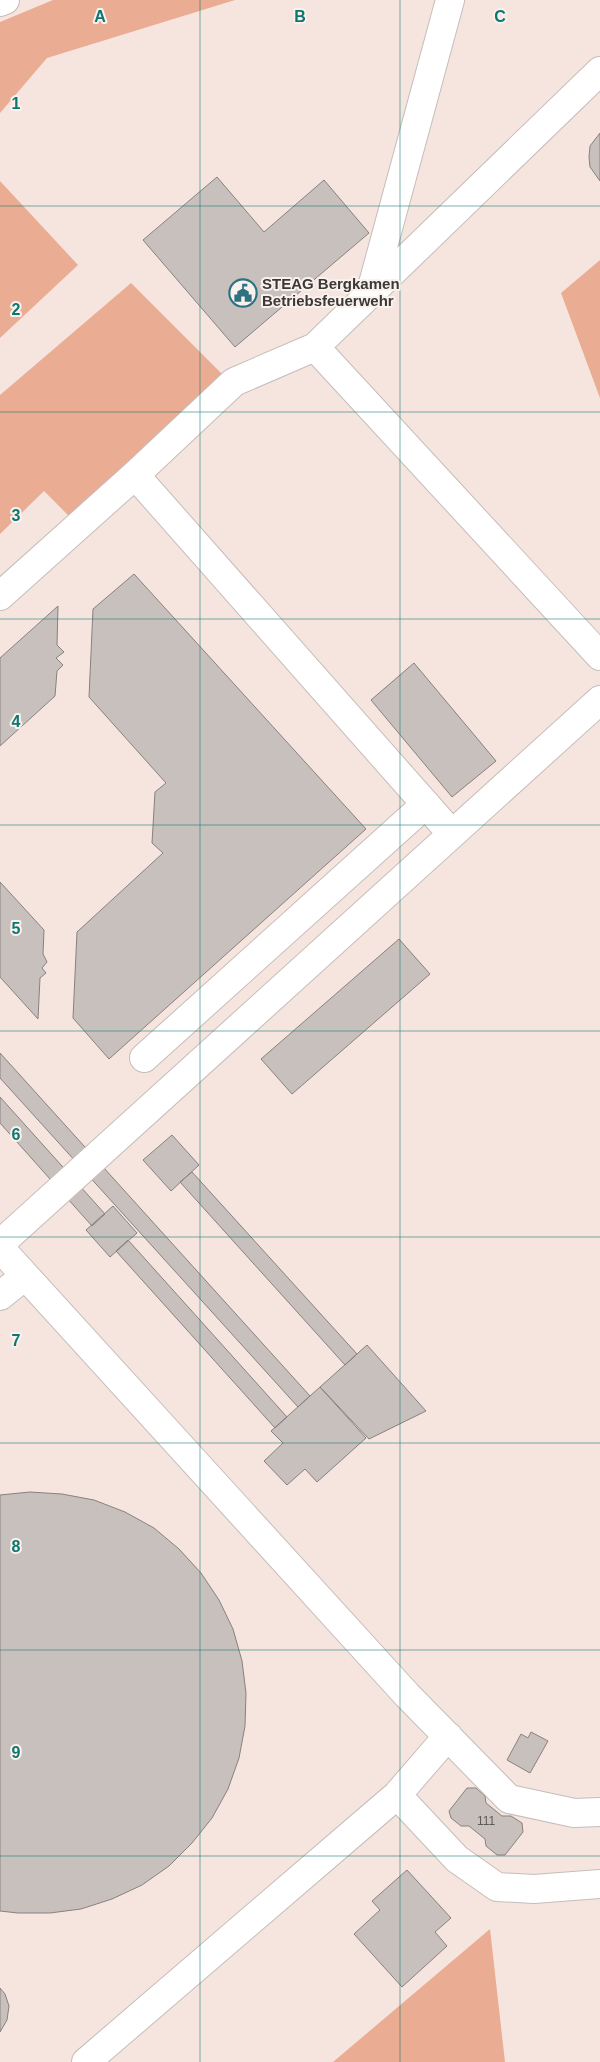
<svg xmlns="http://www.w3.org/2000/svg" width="600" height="2062" font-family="Arial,sans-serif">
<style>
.built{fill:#f5e5de}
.forest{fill:#ebac94}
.building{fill:#c8c0bd;stroke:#89817f}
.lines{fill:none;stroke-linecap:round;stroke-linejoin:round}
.minor-casing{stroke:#c5bdba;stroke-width:30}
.minor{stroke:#fff;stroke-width:28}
.grid{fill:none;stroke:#0f766e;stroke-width:1;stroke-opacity:0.55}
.labels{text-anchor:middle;stroke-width:4;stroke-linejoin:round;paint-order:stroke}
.number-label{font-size:12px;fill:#5e5a58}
.poi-label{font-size:15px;font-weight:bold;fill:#3b3836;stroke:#f9f1ee;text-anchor:start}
.grid-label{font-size:16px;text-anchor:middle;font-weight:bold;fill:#0f766e;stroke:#f9f1ee;stroke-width:4;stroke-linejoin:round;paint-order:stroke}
</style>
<rect width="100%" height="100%" fill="#f9f1ee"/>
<path class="built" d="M0 0H600V2062H0Z"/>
<path class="forest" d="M53 0H235L47 58 0 113V22Z
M0 181 78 265 0 338Z
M600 260V398L561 293Z
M131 283 225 377 70 517 44 491 0 534V395Z
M490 1929 505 2062H333Z"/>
<path class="building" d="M600 133V181L590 167 589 157 590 146Z
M217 177 264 232 324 180 369 233 235 347 143 240Z
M134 574 366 829 109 1059 73 1018 77 932 163 853 152 843 155 792 166 783 89 697 93 609Z
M58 606 57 645 64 652 56 658 63 665 57 671 55 696 0 746V658Z
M414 663 496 761 452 797 371 700Z
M0 882 44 930 43 954 47 962 42 968 46 973 40 978 38 1019 0 977Z
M399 939 430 974 292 1094 261 1059Z
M0 1053 310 1396 298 1407 0 1078Z
M0 1097 105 1214 92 1226 0 1123Z
M172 1135 199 1165 171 1191 143 1160Z
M192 1172 357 1354 345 1365 180 1182Z
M113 1206 137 1233 110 1257 86 1230Z
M128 1240 287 1417 275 1428 116 1251Z
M367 1345 426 1411 369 1439 320 1387Z
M320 1387 366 1438 317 1482 305 1469 287 1485 264 1461 283 1443 271 1431Z
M30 1492 62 1494 94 1500 125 1512 154 1528 179 1549 201 1573 219 1600 233 1629 242 1661 246 1693 245 1726 239 1758 228 1789 212 1818 192 1843 169 1866 142 1885 112 1899 81 1909 50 1913H18L0 1911V1495Z
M531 1732 548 1741 530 1773 507 1760 521 1734 528 1738Z
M467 1788H476L485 1796 486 1803 502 1816H511L522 1823 523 1832 505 1855H497L486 1846 485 1839 469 1826H461L451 1818 449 1811Z
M407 1870 451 1918 435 1932 447 1946 402 1987 354 1934 380 1910 372 1901Z
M0 1988 5 1994 9 2006 7 2020 0 2032Z"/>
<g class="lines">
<g class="minor-casing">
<path id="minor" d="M0 2 5 0
M371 291 450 0
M315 347 600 71
M135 475 452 834
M0 596 135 475 234 382 315 347 600 656
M144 1058 426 804
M0 1244 600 700
M0 1248 407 1695 509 1799 574 1813 600 1812
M0 1296 25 1276
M448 1736 397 1795 457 1859 497 1887 534 1889 600 1884
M86 2062 397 1795"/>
</g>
<use href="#minor" class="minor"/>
</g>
<path class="grid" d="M200 0V2062M400 0V2062M0 206H600M0 412H600M0 619H600M0 825H600M0 1031H600M0 1237H600M0 1443H600M0 1650H600M0 1856H600"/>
<defs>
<g id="civic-ring" transform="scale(1.4375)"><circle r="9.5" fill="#f9f1ee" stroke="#2d7281" stroke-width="1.5"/><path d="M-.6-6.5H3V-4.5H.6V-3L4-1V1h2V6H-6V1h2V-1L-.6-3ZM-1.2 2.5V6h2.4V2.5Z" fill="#2d7281"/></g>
</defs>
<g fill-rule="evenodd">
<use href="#civic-ring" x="243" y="293"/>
</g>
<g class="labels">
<g class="number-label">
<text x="486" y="1825">111</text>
</g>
<g class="poi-label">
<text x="262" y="289">STEAG Bergkamen<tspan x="262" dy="17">Betriebsfeuerwehr</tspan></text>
</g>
</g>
<g class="grid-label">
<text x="100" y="22">A</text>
<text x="300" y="22">B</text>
<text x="500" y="22">C</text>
<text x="16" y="109">1</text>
<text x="16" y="315">2</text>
<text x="16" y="521">3</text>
<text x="16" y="727">4</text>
<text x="16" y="934">5</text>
<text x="16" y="1140">6</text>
<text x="16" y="1346">7</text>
<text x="16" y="1552">8</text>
<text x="16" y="1758">9</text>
</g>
</svg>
